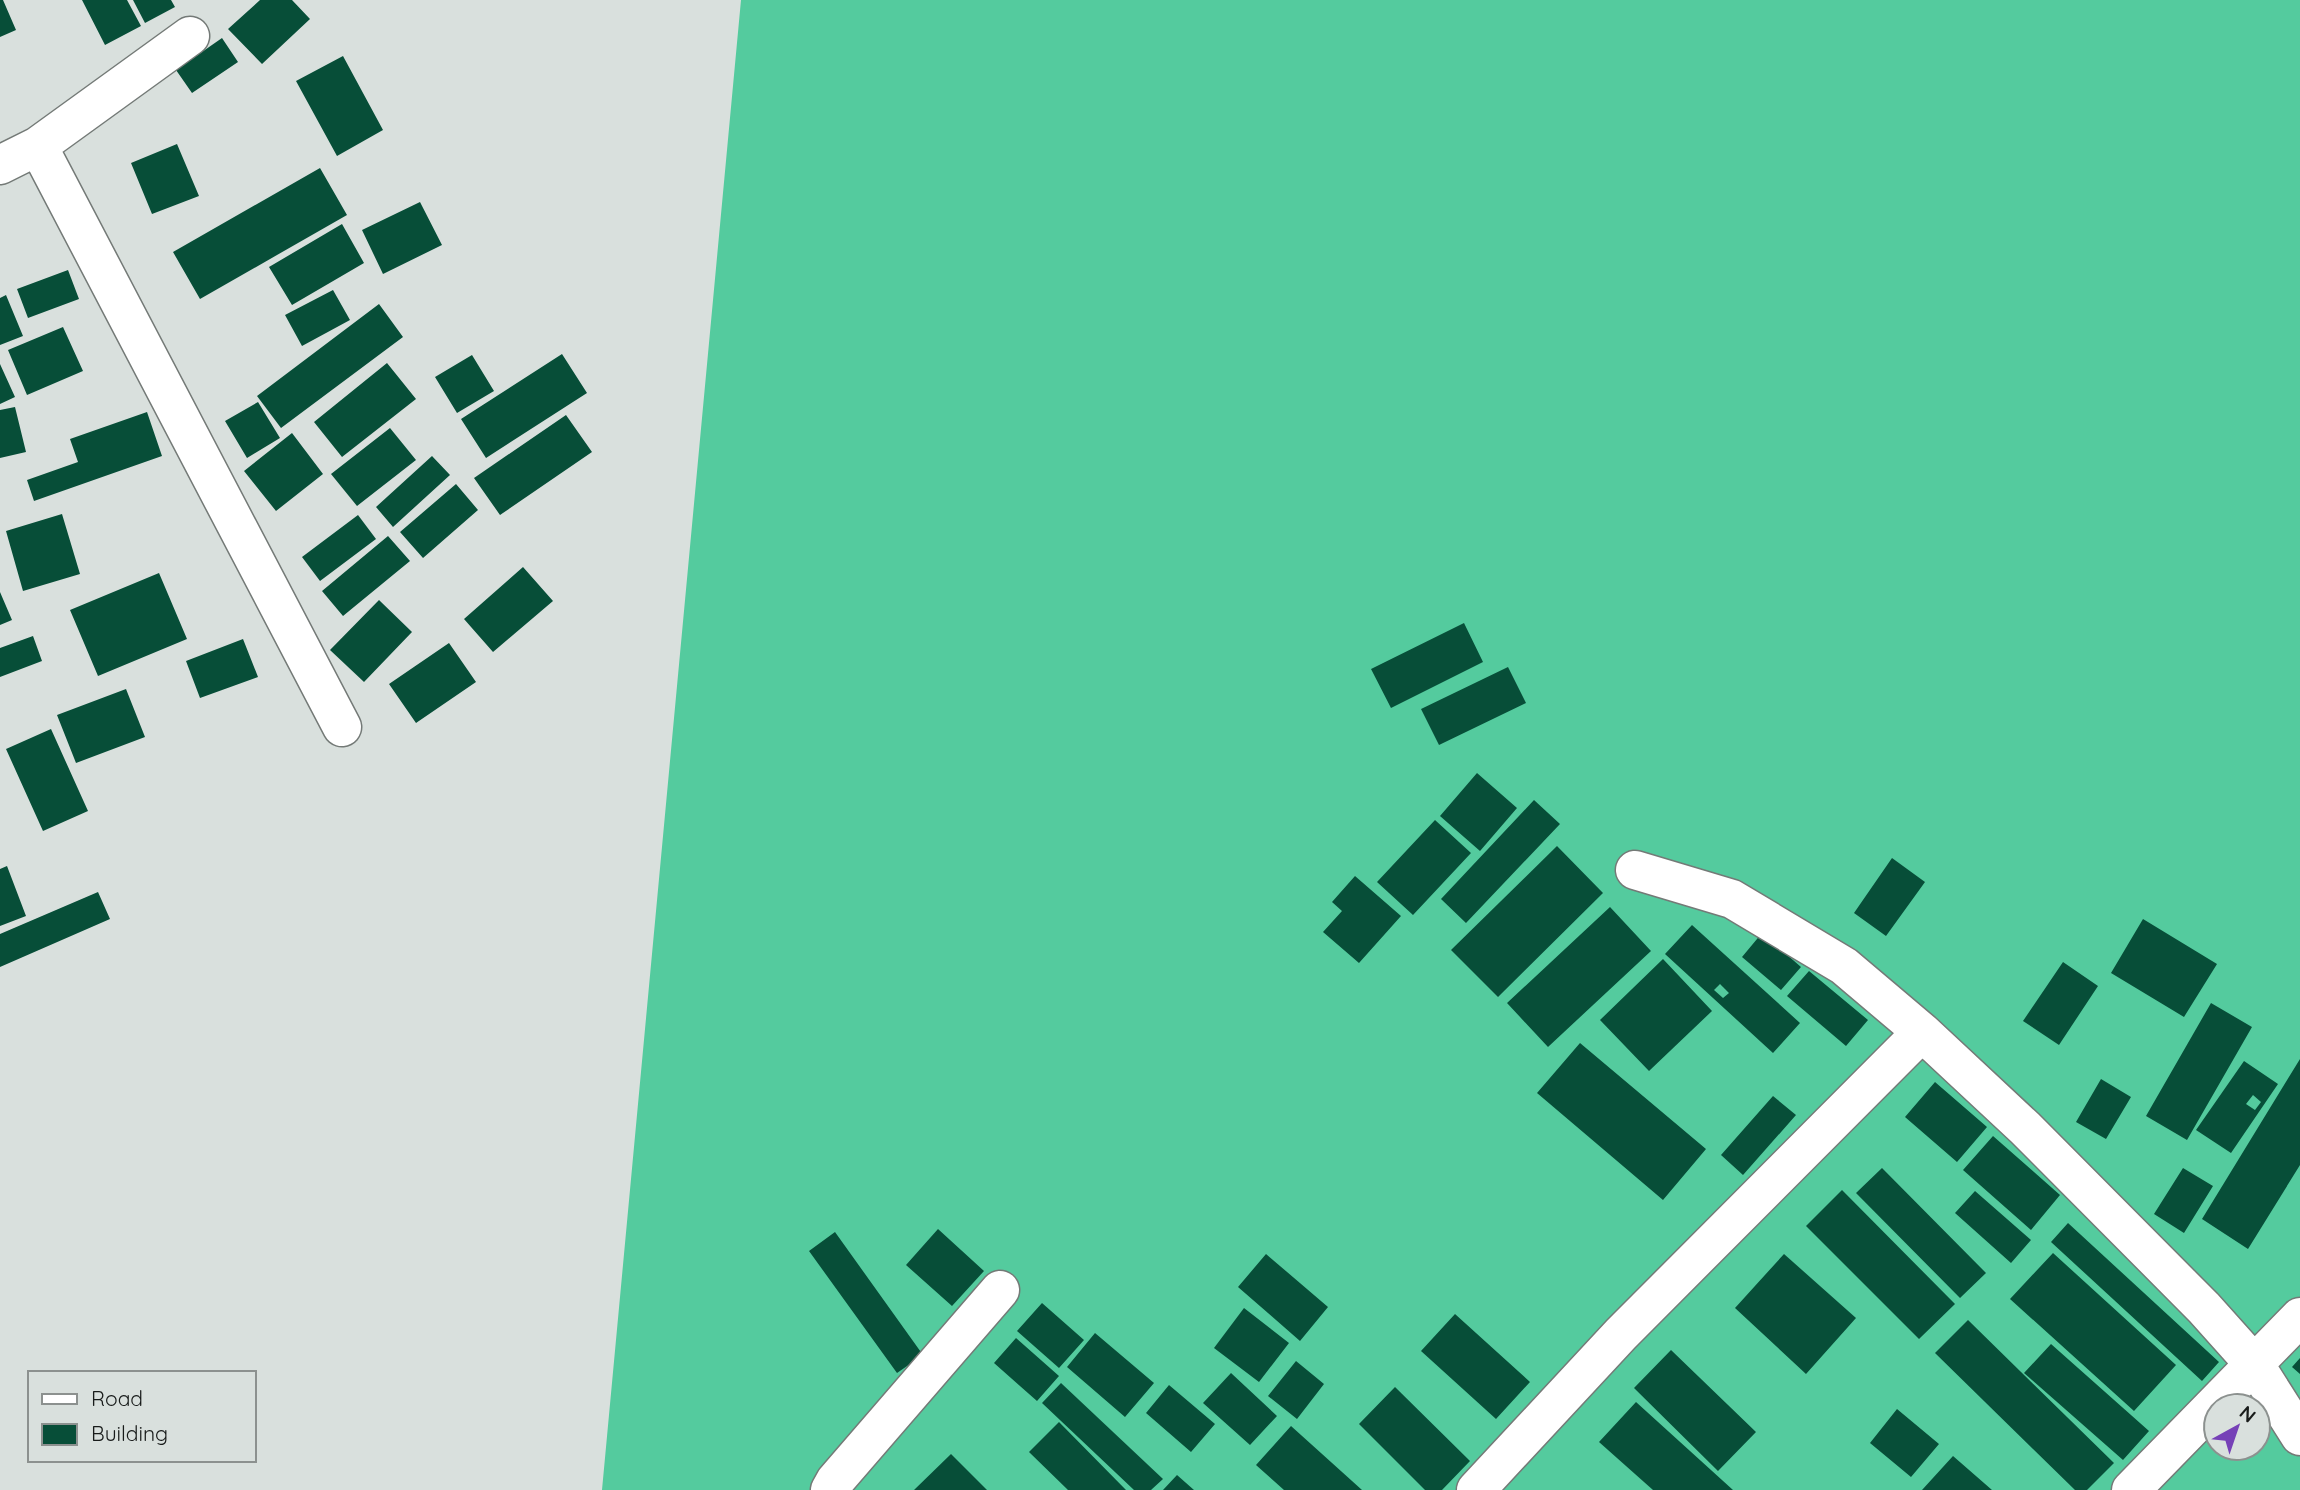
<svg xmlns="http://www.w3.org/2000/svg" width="2300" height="1490" font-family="Quicksand,sans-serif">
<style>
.forest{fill:#54cb9e;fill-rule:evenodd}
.building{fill:#074e38;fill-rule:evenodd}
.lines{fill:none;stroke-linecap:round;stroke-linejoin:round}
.minor-casing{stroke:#747a77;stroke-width:41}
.minor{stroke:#fff;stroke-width:38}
</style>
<rect width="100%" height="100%" fill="#d9e0dd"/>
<path class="forest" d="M741 0H2300V1490H602ZM2216 1406H2258V1448H2216Z"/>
<path class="building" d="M0 0H3L16 30 0 37Z
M82 0H127L141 26 105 45Z
M133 0H171L175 7 145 23Z
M260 0H292L310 19 262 64 228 29Z
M222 38 238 62 192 93 176 70Z
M343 56 383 130 337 156 296 81Z
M177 144 199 196 152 214 131 163Z
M320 168 347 215 200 299 173 252Z
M420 202 442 245 383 274 362 230Z
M342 224 364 263 292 305 269 267Z
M68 270 79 299 28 318 17 289Z
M333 290 350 320 302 346 285 315Z
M6 295 23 336 0 345V298Z
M379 304 403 337 281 428 257 396Z
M63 327 83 371 27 395 8 350Z
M562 354 587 393 486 458 461 419Z
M472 355 494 391 457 413 435 377Z
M387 363 416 399 342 457 314 422Z
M0 364 15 397 0 404Z
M258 402 280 438 247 458 225 421Z
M15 407 26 452 0 458V410Z
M147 412 162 456 34 501 27 480 78 462 70 439Z
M566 415 592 452 500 515 474 478Z
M390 428 416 460 357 506 331 474Z
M292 433 323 474 276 511 244 471Z
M432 456 450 475 393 527 376 507Z
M456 484 478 510 423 558 400 532Z
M62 514 80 574 23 591 6 531Z
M358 515 376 539 320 581 302 557Z
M388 536 410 561 343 616 322 591Z
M523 567 553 601 493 652 464 619Z
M159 573 187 639 98 676 70 610Z
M0 592 12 620 0 625Z
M379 600 412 632 364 682 330 650Z
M1464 623 1483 662 1391 708 1371 669Z
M33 636 42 661 0 677V648Z
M243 639 258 677 200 698 186 661Z
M449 643 476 682 416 723 389 684Z
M1508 667 1526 703 1439 745 1421 709Z
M126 689 145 737 76 763 57 715Z
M51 729 88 811 43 831 6 749Z
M1477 773 1517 808 1480 851 1440 816Z
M1534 800 1560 824 1466 923 1441 899Z
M1435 820 1471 853 1413 915 1377 882Z
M1557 846 1603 893 1498 997 1451 950Z
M1892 858 1925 882 1886 936 1854 913Z
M7 866 26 916 0 926V869Z
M1355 876 1401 916 1359 963 1323 932 1342 911 1332 902Z
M98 892 110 919 0 967V934Z
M1610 907 1651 951 1548 1047 1507 1003Z
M2143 919 2217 964 2184 1017 2111 973Z
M1692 925 1800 1023 1773 1053 1665 954ZM1720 984 1729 993 1723 998 1714 990Z
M1762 933 1801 967 1781 990 1742 957Z
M1663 959 1712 1011 1649 1071 1600 1020Z
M2063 962 2098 986 2059 1045 2023 1021Z
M1809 971 1868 1020 1846 1046 1787 996Z
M2211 1003 2252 1027 2187 1140 2146 1116Z
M1580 1043 1706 1149 1663 1200 1537 1093Z
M2300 1059V1165L2248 1249 2202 1219Z
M2244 1061 2278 1084 2231 1153 2196 1130ZM2253 1095 2261 1102 2255 1110 2246 1104Z
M2101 1079 2131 1097 2106 1139 2076 1122Z
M1935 1082 1987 1127 1957 1162 1905 1117Z
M1773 1096 1796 1115 1743 1175 1721 1155Z
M1993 1136 2060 1195 2031 1230 1963 1170Z
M1882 1168 1986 1273 1960 1298 1856 1193Z
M2183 1168 2213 1186 2184 1233 2154 1214Z
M1842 1190 1955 1304 1919 1339 1806 1226Z
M1975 1191 2031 1240 2011 1263 1955 1213Z
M2068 1223 2219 1362 2202 1381 2051 1242Z
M938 1229 984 1271 952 1306 906 1265Z
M835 1232 923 1355 897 1373 809 1251Z
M2053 1253 2176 1365 2134 1411 2010 1299Z
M1266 1254 1328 1307 1300 1341 1238 1287Z
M1784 1254 1856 1318 1806 1374 1735 1308Z
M1042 1303 1084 1340 1059 1368 1017 1331Z
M1244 1308 1289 1343 1259 1382 1214 1348Z
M1455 1314 1530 1382 1496 1419 1421 1351Z
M1968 1320 2114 1463 2087 1490H2075L1935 1353Z
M1095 1333 1154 1383 1125 1417 1067 1367Z
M1016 1338 1059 1376 1037 1401 994 1363Z
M2051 1344 2149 1431 2123 1460 2024 1373Z
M1671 1350 1756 1432 1718 1471 1634 1388Z
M2300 1358V1374L2292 1367Z
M1296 1361 1324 1384 1297 1419 1268 1396Z
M1231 1373 1277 1416 1250 1445 1203 1403Z
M1061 1383 1163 1479 1151 1490H1134L1042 1403Z
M1169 1385 1215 1424 1191 1452 1146 1413Z
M1395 1387 1470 1461 1442 1490H1425L1359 1424Z
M1636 1402 1733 1490H1653L1599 1442Z
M1897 1409 1939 1444 1911 1477 1870 1443Z
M1059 1422 1126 1490H1068L1029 1452Z
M1291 1426 1362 1490H1284L1256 1465Z
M951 1454 987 1490H914Z
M1953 1456 1992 1490H1922Z
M1177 1475 1194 1490H1163Z"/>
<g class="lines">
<g class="minor-casing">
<path id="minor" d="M38 146 342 727
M0 165 38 146 190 36
M1635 870 1732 899 1844 966 1922 1032 2025 1128 2204 1308 2255 1365 2300 1436
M830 1490 835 1481 1000 1290
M1476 1490 1621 1334 1922 1032
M2131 1490 2300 1317"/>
</g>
<use href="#minor" class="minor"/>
</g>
<rect x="28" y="1371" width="228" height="91" fill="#d9e0dd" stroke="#8c918f" stroke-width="2"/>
<rect x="42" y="1394" width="35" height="10" fill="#ffffff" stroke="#8c918f" stroke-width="2"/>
<text x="91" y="1406" font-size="21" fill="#181b1a">Road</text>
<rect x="42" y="1424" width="35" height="21" fill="#074e38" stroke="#8c918f" stroke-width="2"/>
<text x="91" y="1441" font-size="21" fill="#181b1a">Building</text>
<g transform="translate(2237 1427) rotate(40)"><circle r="33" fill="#d9e0dd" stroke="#8c918f" stroke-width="2"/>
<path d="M0-5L12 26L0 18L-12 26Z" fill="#7641b7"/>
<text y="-10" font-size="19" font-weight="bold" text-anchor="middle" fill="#181b1a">N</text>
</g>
</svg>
